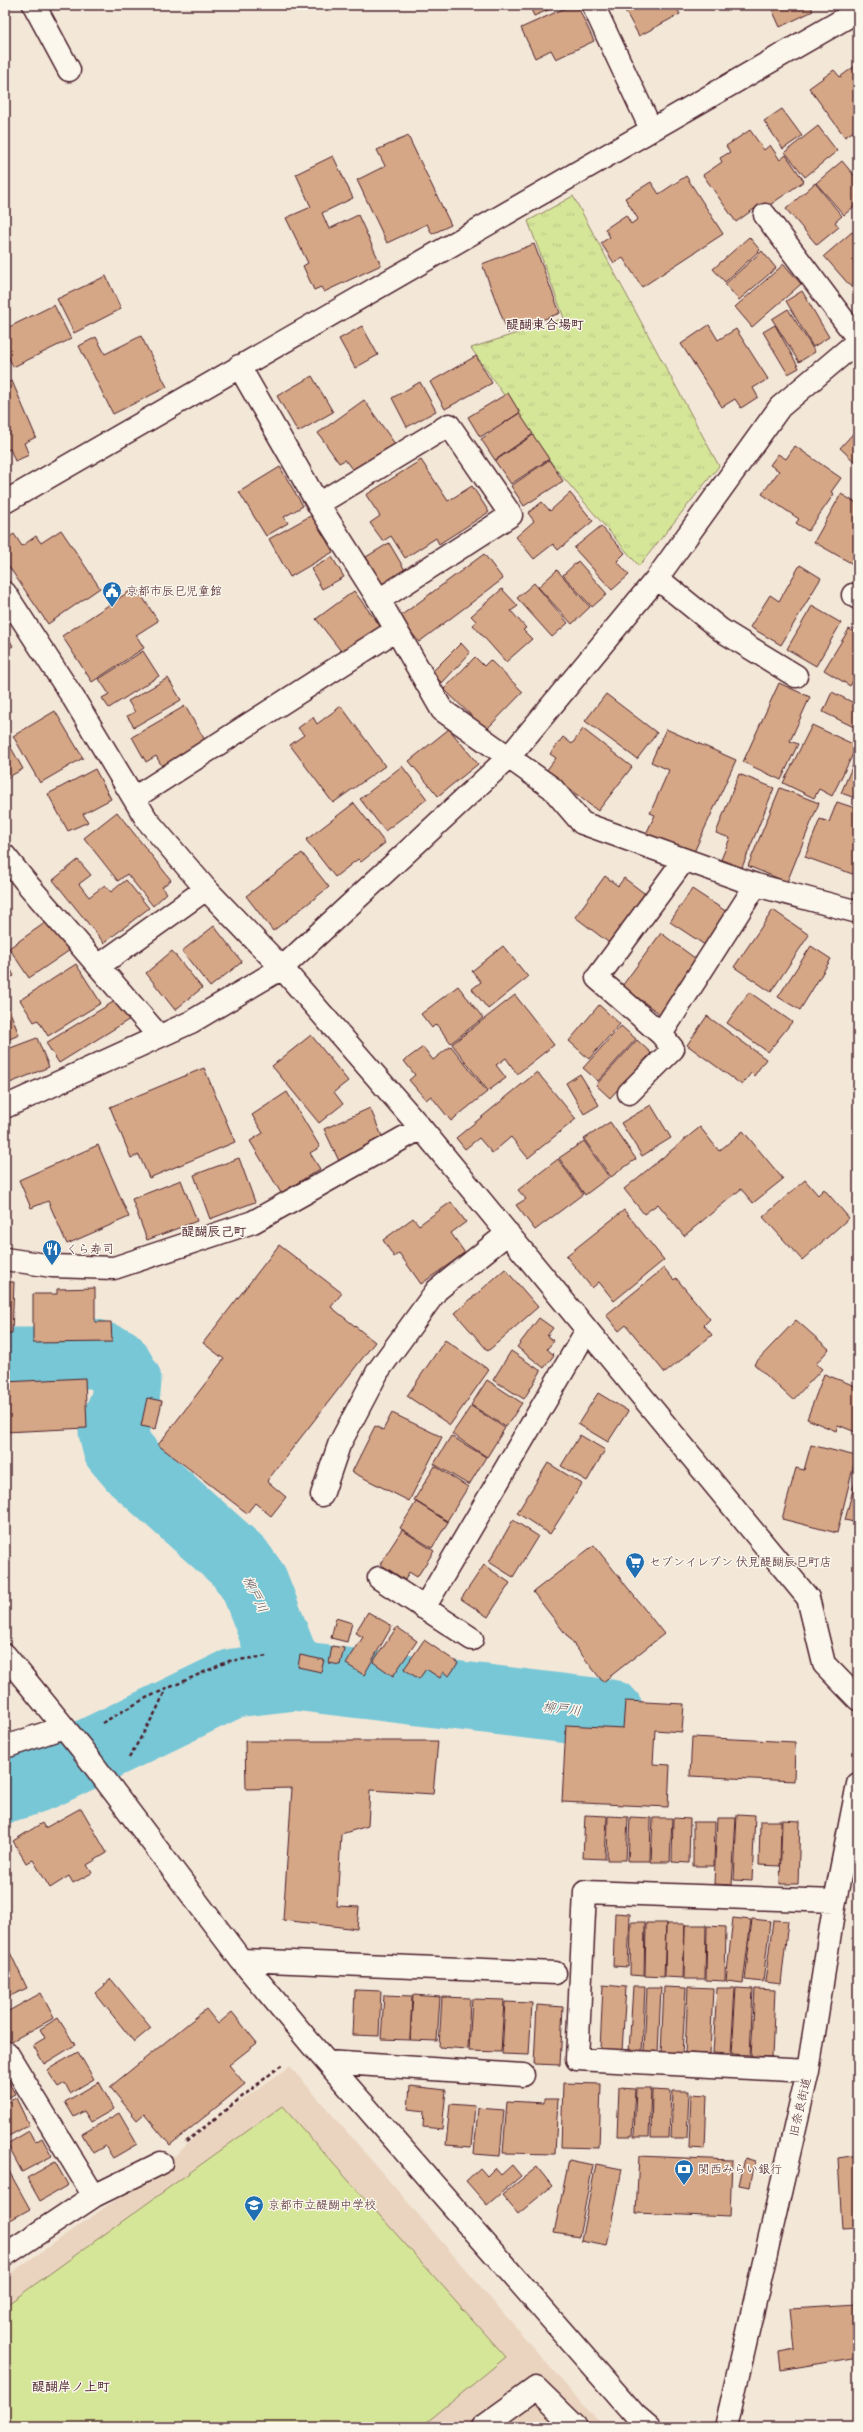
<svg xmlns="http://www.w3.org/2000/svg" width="863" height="2432" font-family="'Patrick Hand','Klee One',sans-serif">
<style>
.built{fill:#ead4bf}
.grass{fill:#d6e699;stroke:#908262}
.park{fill:url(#park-tufts);stroke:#908262}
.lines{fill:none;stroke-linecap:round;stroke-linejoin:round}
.river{stroke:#78c7d6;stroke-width:69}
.building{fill:#d5a786;stroke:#4a1f2b}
.minor-casing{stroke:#4a1f2b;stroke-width:25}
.path{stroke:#4a1f2b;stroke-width:2.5;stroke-dasharray:4 3;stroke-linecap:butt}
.minor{stroke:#fbf7ec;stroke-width:22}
.labels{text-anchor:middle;stroke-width:3;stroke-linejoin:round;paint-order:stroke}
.poi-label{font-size:12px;fill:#4a1f2b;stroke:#fbf7ec;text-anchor:start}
.street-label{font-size:12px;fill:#4a1f2b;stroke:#fbf7ec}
.neighbourhood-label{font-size:13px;font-weight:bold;fill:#4a1f2b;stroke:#fbf7ec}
.water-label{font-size:13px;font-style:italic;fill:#58515e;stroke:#fbf7ec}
</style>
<defs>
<pattern id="park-tufts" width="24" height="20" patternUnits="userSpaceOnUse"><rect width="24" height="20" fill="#d6e699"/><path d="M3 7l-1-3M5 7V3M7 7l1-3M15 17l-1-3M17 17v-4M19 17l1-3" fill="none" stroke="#b9c584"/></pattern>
</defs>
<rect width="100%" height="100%" fill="#f3e7d8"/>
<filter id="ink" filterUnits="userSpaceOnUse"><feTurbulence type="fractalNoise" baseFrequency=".025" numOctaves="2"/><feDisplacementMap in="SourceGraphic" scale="8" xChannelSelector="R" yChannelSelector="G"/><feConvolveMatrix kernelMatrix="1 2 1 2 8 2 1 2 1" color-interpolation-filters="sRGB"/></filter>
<g filter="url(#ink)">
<path class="built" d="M290 2066 582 2404 605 2427H5V2277L164 2166 209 2124Z"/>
<path class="grass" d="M282 2106 506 2357 421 2427H5V2306Z"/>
<path class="park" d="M573 196 719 466 639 566 555 468 471 348 564 318 528 221Z"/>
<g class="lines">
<path class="river" d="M5 1362H34L92 1353 115 1361 127 1381 125 1401 113 1431 117 1448 134 1468 239 1562 254 1583 282 1655 295 1676 610 1714
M5 1789 44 1775 234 1683 295 1676"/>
</g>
<path class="building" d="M529 5H560L534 16Z
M572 5H577L594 41 556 59 551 50 535 58 521 28Z
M622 5H675L680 14 639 36Z
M770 5H810L813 11 780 27Z
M855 66 858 69V128L845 137 809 88 834 70 840 77Z
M782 109 802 136 783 149 764 121Z
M818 126 837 151 805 177 785 152Z
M750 130 764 150 770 145 780 160 786 155 804 181 757 214 754 209 736 222 703 175 722 162 720 158 730 152 726 146Z
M408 136 451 225 432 234 427 224 387 243 357 180 385 166 377 150Z
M333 156 353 198 322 213 329 229 358 215 381 265 324 292 321 287 314 290 303 266 308 263 286 218 311 207 296 174Z
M842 161 858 180V203L844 215 816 183Z
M686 176 723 234 642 287 623 258 614 263 601 243 610 237 605 229 626 215 631 224 638 219 625 198 651 182 659 194Z
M815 183 842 216 835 222 839 227 817 245 786 209Z
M852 232 858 239V295L824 256Z
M749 237 760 250 725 282 713 269Z
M534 244 560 313 508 333 482 264Z
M762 251 776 268 739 300 725 284Z
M784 264 801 284 752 327 735 307Z
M106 276 121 309 74 333 57 299Z
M802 291 829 337 813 347 786 301Z
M54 305 71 339 13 367 5 349V329Z
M788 309 815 352 799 362 772 319Z
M709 325 718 340 736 329 768 379 753 388 758 397 741 408 735 399 722 407 681 344Z
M775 325 799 368 788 374 763 332Z
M362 326 378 355 355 368 339 339Z
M141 336 167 387 113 414 79 346 96 337 105 354Z
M476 356 492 383 445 409 430 382Z
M312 376 333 412 298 432 277 396Z
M12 381 36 437 24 443 29 455 15 461 10 449 5 451V384Z
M420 382 436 411 407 427 392 398Z
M508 393 520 413 480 437 468 417Z
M364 400 395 444 355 473 345 460 339 463 318 433Z
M519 413 533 434 495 460 481 439Z
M858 428V465L840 448Z
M533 435 549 459 511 484 495 461Z
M795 446 841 478 831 492 834 494 808 531 796 523 799 519 762 494 779 471 770 465 778 454 786 459Z
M421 460 448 501 472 486 489 512 439 544 436 538 405 558 391 536 383 541 370 523 380 516 366 495Z
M549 460 563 481 524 506 511 486Z
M280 467 303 506 284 517 288 523 266 536 239 492Z
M570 493 593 521 558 550 553 544 534 559 516 537 534 521 528 513 542 502 550 511Z
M841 494 858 504V567L814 542Z
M312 515 333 552 290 577 269 539Z
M601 526 625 553 617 561 629 575 612 590 574 548Z
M61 530 100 588 48 624 5 561V540L14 534 22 546 36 536 41 543Z
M389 543 405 570 382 585 366 557Z
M484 554 503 579 419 642 399 617Z
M332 557 344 577 322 589 311 569Z
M578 561 607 594 592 607 563 575Z
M800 565 821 578 781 645 750 627 770 595 779 601Z
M557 570 590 607 572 624 538 587Z
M534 583 568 623 552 637 517 598Z
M136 587 158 621 136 635 144 648 92 682 62 636Z
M502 589 518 606 511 611 526 628 523 630 532 639 506 662 473 625 476 621 471 616Z
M354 591 383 630 344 655 316 619Z
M812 606 841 623 816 666 787 649Z
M849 629 858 634V673L850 686 824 670Z
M5 632 13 646 5 651Z
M461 643 470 653 442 683 431 673Z
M143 651 159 676 109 708 102 698 109 694 99 679Z
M475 657 484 666 490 660 523 692 486 730 444 689Z
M168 678 181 700 134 727 127 716 135 712 128 701Z
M779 683 810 697 790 741 798 744 781 780 743 762Z
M832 692 858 705V729L823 712Z
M606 694 657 733 637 759 585 721Z
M185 706 206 742 163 768 156 756 146 762 132 737Z
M341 706 385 766 333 803 290 745 304 735 298 728 313 717 317 724Z
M55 711 83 758 40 783 13 736Z
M812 725 857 746 832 796 819 789 814 798 783 783Z
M449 729 478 764 438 796 409 761Z
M583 729 632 767 598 811 546 771 556 758 550 754 563 737 572 744Z
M666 729 736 760 694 852 679 845 676 850 645 836 655 815 650 813 669 770 651 762Z
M5 737 23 769 5 779Z
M855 760 858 762V799L841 793Z
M402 766 427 799 385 831 360 799Z
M95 769 111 799 83 814 88 822 68 831 48 794Z
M739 774 774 788 741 870 720 862 730 838 716 833Z
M780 788 819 803 787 882 748 866Z
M837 802 858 809V876L805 857 820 819 829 822Z
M354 803 385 843 361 862 358 859 335 877 306 840Z
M117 812 171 880 162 887 167 893 153 906 127 874 118 881 84 838Z
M302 853 329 887 273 931 246 896Z
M78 860 91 875 79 884 89 897 105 885 111 892 126 880 149 908 104 943 53 880Z
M605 876 618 886 624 878 648 896 612 945 575 917Z
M692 889 730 914 708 947 670 922Z
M773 910 809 935 771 992 734 967Z
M52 918 73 948 29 978 9 948Z
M214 926 242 962 210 987 182 951Z
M661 933 700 962 660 1014 622 986Z
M503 946 528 977 488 1009 472 989 481 982 472 971Z
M811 946 831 959 800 1010 778 997Z
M172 951 202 988 175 1010 146 973Z
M5 958 14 976 5 980Z
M76 964 101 1003 48 1036 38 1020 34 1022 20 1000Z
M458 986 483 1018 451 1043 436 1024 432 1028 421 1014Z
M749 992 792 1022 768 1052 727 1023Z
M515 995 554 1045 517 1074 506 1058 496 1065 506 1078 488 1091 452 1044Z
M118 999 130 1019 59 1063 46 1043Z
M7 1004 19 1035 5 1041V1005Z
M599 1005 620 1024 589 1059 569 1041Z
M707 1016 766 1059 754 1076 751 1073 742 1085 687 1045Z
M621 1026 636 1039 598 1081 583 1068Z
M311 1035 348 1081 334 1092 343 1104 319 1123 272 1066Z
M37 1038 49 1067 5 1085V1050Z
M637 1040 651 1053 610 1098 596 1085Z
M451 1046 487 1092 451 1121 431 1096 426 1100 409 1080 415 1075 404 1061 423 1047 433 1060Z
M204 1068 235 1142 149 1178 139 1155 131 1158 110 1107Z
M537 1072 576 1119 528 1158 511 1137 492 1153 479 1138 465 1149 456 1138Z
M580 1074 599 1105 584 1114 566 1083Z
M287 1092 320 1147 310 1153 320 1169 281 1193 250 1141 263 1133 252 1115Z
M651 1105 671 1138 642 1156 621 1123Z
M370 1108 384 1141 339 1161 324 1129Z
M610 1122 636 1159 611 1177 584 1139Z
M700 1127 719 1151 743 1131 783 1179 753 1203 741 1189 684 1236 658 1204 644 1214 624 1189Z
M584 1141 609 1177 585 1195 559 1158Z
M98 1145 129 1217 67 1244 48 1201 31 1208 19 1180Z
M239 1158 255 1202 210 1219 194 1175Z
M558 1159 583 1194 535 1230 516 1205 526 1199 518 1190Z
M181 1180 197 1221 147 1240 132 1199Z
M805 1180 818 1195 824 1189 849 1218 802 1260 763 1217Z
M451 1202 466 1222 451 1233 465 1253 421 1284 399 1253 394 1257 383 1240 413 1218 419 1225Z
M624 1210 664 1260 614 1301 599 1282 592 1288 566 1256Z
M279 1245 342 1293 331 1307 375 1342 267 1481 286 1497 271 1516 255 1503 247 1513 158 1445 224 1359 203 1343Z
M664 1268 674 1280 676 1278 710 1319 704 1325 712 1335 665 1373 626 1325 619 1331 606 1315Z
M505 1269 538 1307 488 1351 455 1313Z
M5 1282H14L12 1333H5Z
M95 1288V1322H111L112 1342 33 1343V1294H57V1289Z
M539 1318 553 1328 547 1336 554 1341 547 1349 554 1355 544 1368 517 1347Z
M796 1320 829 1349 816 1364 822 1369 793 1400 754 1364Z
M445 1340 489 1370 450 1425 407 1396Z
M511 1351 541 1371 524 1399 493 1380Z
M824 1374 858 1387V1433L838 1425 836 1431 807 1419Z
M85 1378 87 1428 5 1432V1382Z
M487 1380 522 1403 506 1427 471 1405Z
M598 1393 628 1411 608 1442 578 1424Z
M147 1398 162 1401 156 1429 141 1426Z
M471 1406 505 1428 487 1457 452 1434Z
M392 1413 442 1437 409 1501 352 1472 375 1426 383 1430Z
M580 1435 605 1450 587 1481 561 1466Z
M451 1436 486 1457 469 1485 434 1464Z
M811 1445 856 1456 837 1533 782 1519 796 1468 804 1470Z
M548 1463 582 1484 550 1534 517 1513Z
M435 1466 468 1487 447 1521 414 1500Z
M858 1470V1523L845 1520Z
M416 1502 448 1522 432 1548 400 1528Z
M513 1520 538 1536 513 1577 489 1562Z
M402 1530 434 1551 417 1577 409 1572 405 1580 380 1564Z
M594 1545 664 1634 603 1682 533 1592Z
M484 1565 510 1583 488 1617 461 1599Z
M368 1612 392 1626 364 1675 346 1664 363 1637 355 1633Z
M336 1618 352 1623 347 1642 331 1638Z
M397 1627 417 1641 393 1676 373 1662Z
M424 1640 458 1663 449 1676 443 1672 440 1678 426 1669 419 1679 404 1669Z
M332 1646 344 1648 340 1665 329 1663Z
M300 1655 324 1660 321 1672 298 1667Z
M625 1701 684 1704 682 1732 655 1730 653 1764 670 1765 668 1807 562 1802 566 1725 623 1728Z
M692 1737 795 1742 794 1781 690 1776Z
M245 1741H438L433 1794 370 1790 368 1826 341 1834 337 1906 359 1907 357 1929 283 1920 292 1788 246 1789Z
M81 1808 107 1853 87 1865 92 1873 73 1883 69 1876 50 1888 33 1860 26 1863 13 1841 42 1823 45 1828Z
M737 1814 755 1815 752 1881 734 1880Z
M585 1815 607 1816 605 1859 583 1858Z
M608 1816 628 1817 626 1860H607Z
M630 1817 651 1818 650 1861H628Z
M653 1818H672L670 1862H651Z
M673 1818 690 1819 689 1863 672 1862Z
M717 1818H736L732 1885 714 1884Z
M782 1820 800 1821 798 1884H780Z
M760 1821H781L780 1866 759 1865Z
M693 1822H715L714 1866H693Z
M615 1913 630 1914 628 1967 613 1966Z
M733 1918 751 1920 743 1983 726 1981Z
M752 1919 770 1921 763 1982 745 1980Z
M773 1920 788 1921 781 1984 765 1982Z
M631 1922H645L644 1976 630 1975Z
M646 1923H666L664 1977 645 1976Z
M666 1924H685L683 1978 665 1977Z
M685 1925H706L705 1979H684Z
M707 1926 726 1927 725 1981 706 1980Z
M5 1942 27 1988 8 1997 5 1995Z
M111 1979 151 2028 134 2042 95 1993Z
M603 1985 626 1987 622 2051 600 2050Z
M633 1986H645L642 2053 629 2052Z
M664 1987 686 1988 682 2054 661 2053Z
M688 1987 713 1988 710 2054 685 2053Z
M647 1988H661L658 2053H644Z
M717 1988H735L731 2054 713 2053Z
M736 1988 753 1989 750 2055 732 2054Z
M755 1989 775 1990 772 2057 751 2056Z
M355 1990 381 1991 379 2036 353 2035Z
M41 1993 54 2018 8 2043 5 2038V2013Z
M384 1995 412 1996 410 2040 381 2039Z
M413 1995 440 1997 437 2041 410 2040Z
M442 1997 470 1998 468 2049 439 2047Z
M472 1999 504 2000 501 2052 469 2051Z
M505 2002 532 2003 529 2055 502 2054Z
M537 2005 563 2007 560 2065 534 2064Z
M206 2009 218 2024 232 2012 257 2043 229 2065 245 2084 170 2145 144 2114 137 2120 110 2087Z
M58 2018 75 2045 44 2064 33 2045 45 2038 40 2029Z
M78 2052 94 2079 70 2093 65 2083 58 2087 47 2070Z
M5 2075 15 2094 5 2099Z
M99 2082 114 2109 91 2122 84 2111 74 2117 65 2102Z
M563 2083 601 2084 599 2148 561 2147Z
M410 2086 446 2090 442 2129 423 2127 424 2111 408 2109Z
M619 2088 635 2089 632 2136H617Z
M636 2088H651L649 2137H634Z
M652 2090 671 2091 669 2138H651Z
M673 2091H689L687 2138H671Z
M691 2094 707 2095 705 2149 689 2148Z
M16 2098 29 2125 5 2138V2103Z
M544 2099H558L555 2154 503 2153 507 2101 544 2103Z
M450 2104 475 2106 471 2147 446 2145Z
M478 2108 504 2110 500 2156 474 2154Z
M119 2113 137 2144 113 2158 105 2146 93 2153 82 2134Z
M29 2131 35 2142 42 2138 52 2156 22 2172 7 2144Z
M858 2155V2228L842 2229 838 2158Z
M639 2156 732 2160 730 2217 636 2213Z
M745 2158 755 2161 750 2187 739 2185Z
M569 2160 593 2165 579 2237 554 2233Z
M55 2162 68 2185 40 2201 27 2178Z
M5 2164 30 2209 5 2223Z
M596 2164 622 2169 607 2246 581 2241Z
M512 2165 521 2176 487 2205 466 2181 480 2168 487 2176 495 2168 501 2175Z
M537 2167 552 2186 518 2214 502 2195Z
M856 2296 858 2357 781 2370 779 2353 795 2350 791 2308 857 2304Z"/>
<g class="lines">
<g class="minor-casing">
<path id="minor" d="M34 5 69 70
M593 5 651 129
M765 215 858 339
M239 366 318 504 379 600 442 710 552 788 582 823 756 885 858 912
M5 502 858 11
M318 504 449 425 511 515 379 600
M657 578 721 630 796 676
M5 593 74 699 147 820 206 889 282 968 421 1128 808 1598 824 1664 858 1699
M853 595 858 598
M134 798 396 630
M5 856 29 886 158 1035
M684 860 597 978 661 1034 756 885
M100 965 206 889
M629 1093 673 1049 661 1034
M5 1107 191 1022 282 968 509 757 657 578 780 407 858 341
M5 1259 52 1266 114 1268 253 1222 421 1128
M322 1495 339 1445 378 1371 437 1290 508 1233
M379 1578 472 1639
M424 1608 587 1330
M5 1655 81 1748 241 1960 311 2044 635 2415 649 2427
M5 1747 64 1727
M241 1960 555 1973
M7 2053 94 2196
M327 2062 523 2075
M808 2071 577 2059 585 1892 835 1901
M5 2255 94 2196 161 2163
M482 2427 536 2388 576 2427
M726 2427 808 2071 835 1901 858 1784"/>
</g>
<path class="path" d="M102 1723 146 1698 229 1661 268 1656
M129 1758 156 1711 166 1689
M186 2142 284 2063"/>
<use href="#minor" class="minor"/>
</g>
</g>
<defs>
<g id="civic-pin" transform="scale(1)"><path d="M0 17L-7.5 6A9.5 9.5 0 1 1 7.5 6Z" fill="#1f6fb2" stroke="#fbf7ec"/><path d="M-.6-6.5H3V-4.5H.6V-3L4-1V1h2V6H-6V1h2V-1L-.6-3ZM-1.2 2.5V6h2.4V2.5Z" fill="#fff"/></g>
<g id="restaurant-pin" transform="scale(1)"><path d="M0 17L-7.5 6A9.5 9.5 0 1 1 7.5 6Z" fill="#1f6fb2" stroke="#fbf7ec"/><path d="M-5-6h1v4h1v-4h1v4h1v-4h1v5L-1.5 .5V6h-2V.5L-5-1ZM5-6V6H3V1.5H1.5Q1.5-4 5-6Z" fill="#fff"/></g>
<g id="supermarket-pin" transform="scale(1)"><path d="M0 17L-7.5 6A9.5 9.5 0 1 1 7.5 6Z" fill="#1f6fb2" stroke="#fbf7ec"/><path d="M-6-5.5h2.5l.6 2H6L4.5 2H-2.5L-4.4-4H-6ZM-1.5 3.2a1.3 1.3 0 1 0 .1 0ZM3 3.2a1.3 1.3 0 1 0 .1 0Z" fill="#fff"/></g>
<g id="bank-pin" transform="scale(1)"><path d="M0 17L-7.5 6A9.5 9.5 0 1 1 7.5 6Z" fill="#1f6fb2" stroke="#fbf7ec"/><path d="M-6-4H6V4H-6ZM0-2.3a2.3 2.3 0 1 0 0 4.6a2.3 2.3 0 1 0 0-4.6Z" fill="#fff"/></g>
<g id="school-pin" transform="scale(1)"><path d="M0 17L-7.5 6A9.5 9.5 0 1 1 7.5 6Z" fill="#1f6fb2" stroke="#fbf7ec"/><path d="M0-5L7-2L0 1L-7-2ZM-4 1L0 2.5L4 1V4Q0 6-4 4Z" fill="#fff"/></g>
</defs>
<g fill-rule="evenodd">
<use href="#civic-pin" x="112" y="591"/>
<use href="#restaurant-pin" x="52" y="1249"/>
<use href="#supermarket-pin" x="635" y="1562"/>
<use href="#bank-pin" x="684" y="2169"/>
<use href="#school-pin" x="254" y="2205"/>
</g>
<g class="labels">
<g class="poi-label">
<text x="126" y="595">京都市辰巳児童館</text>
<text x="66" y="1253">くら寿司</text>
<text x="649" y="1566">セブンイレブン 伏見醍醐辰巳町店</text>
<text x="698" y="2173">関西みらい銀行</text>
<text x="268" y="2209">京都市立醍醐中学校</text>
</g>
<g class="street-label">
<text transform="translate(800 2107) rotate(-77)" y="4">旧奈良街道</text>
</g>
<g class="neighbourhood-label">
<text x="545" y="329">醍醐東合場町</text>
<text x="214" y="1236">醍醐辰己町</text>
<text x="71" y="2391">醍醐岸ノ上町</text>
</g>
<g class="water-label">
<text transform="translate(256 1594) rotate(64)" y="5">柳戸川</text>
<text transform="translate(562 1708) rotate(7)" y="5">柳戸川</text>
</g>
</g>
<rect width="863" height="2432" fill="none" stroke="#fbf7ec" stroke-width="20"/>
<rect x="10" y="10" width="843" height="2412" fill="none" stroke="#4a1f2b" stroke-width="1.5" filter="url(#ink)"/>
</svg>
